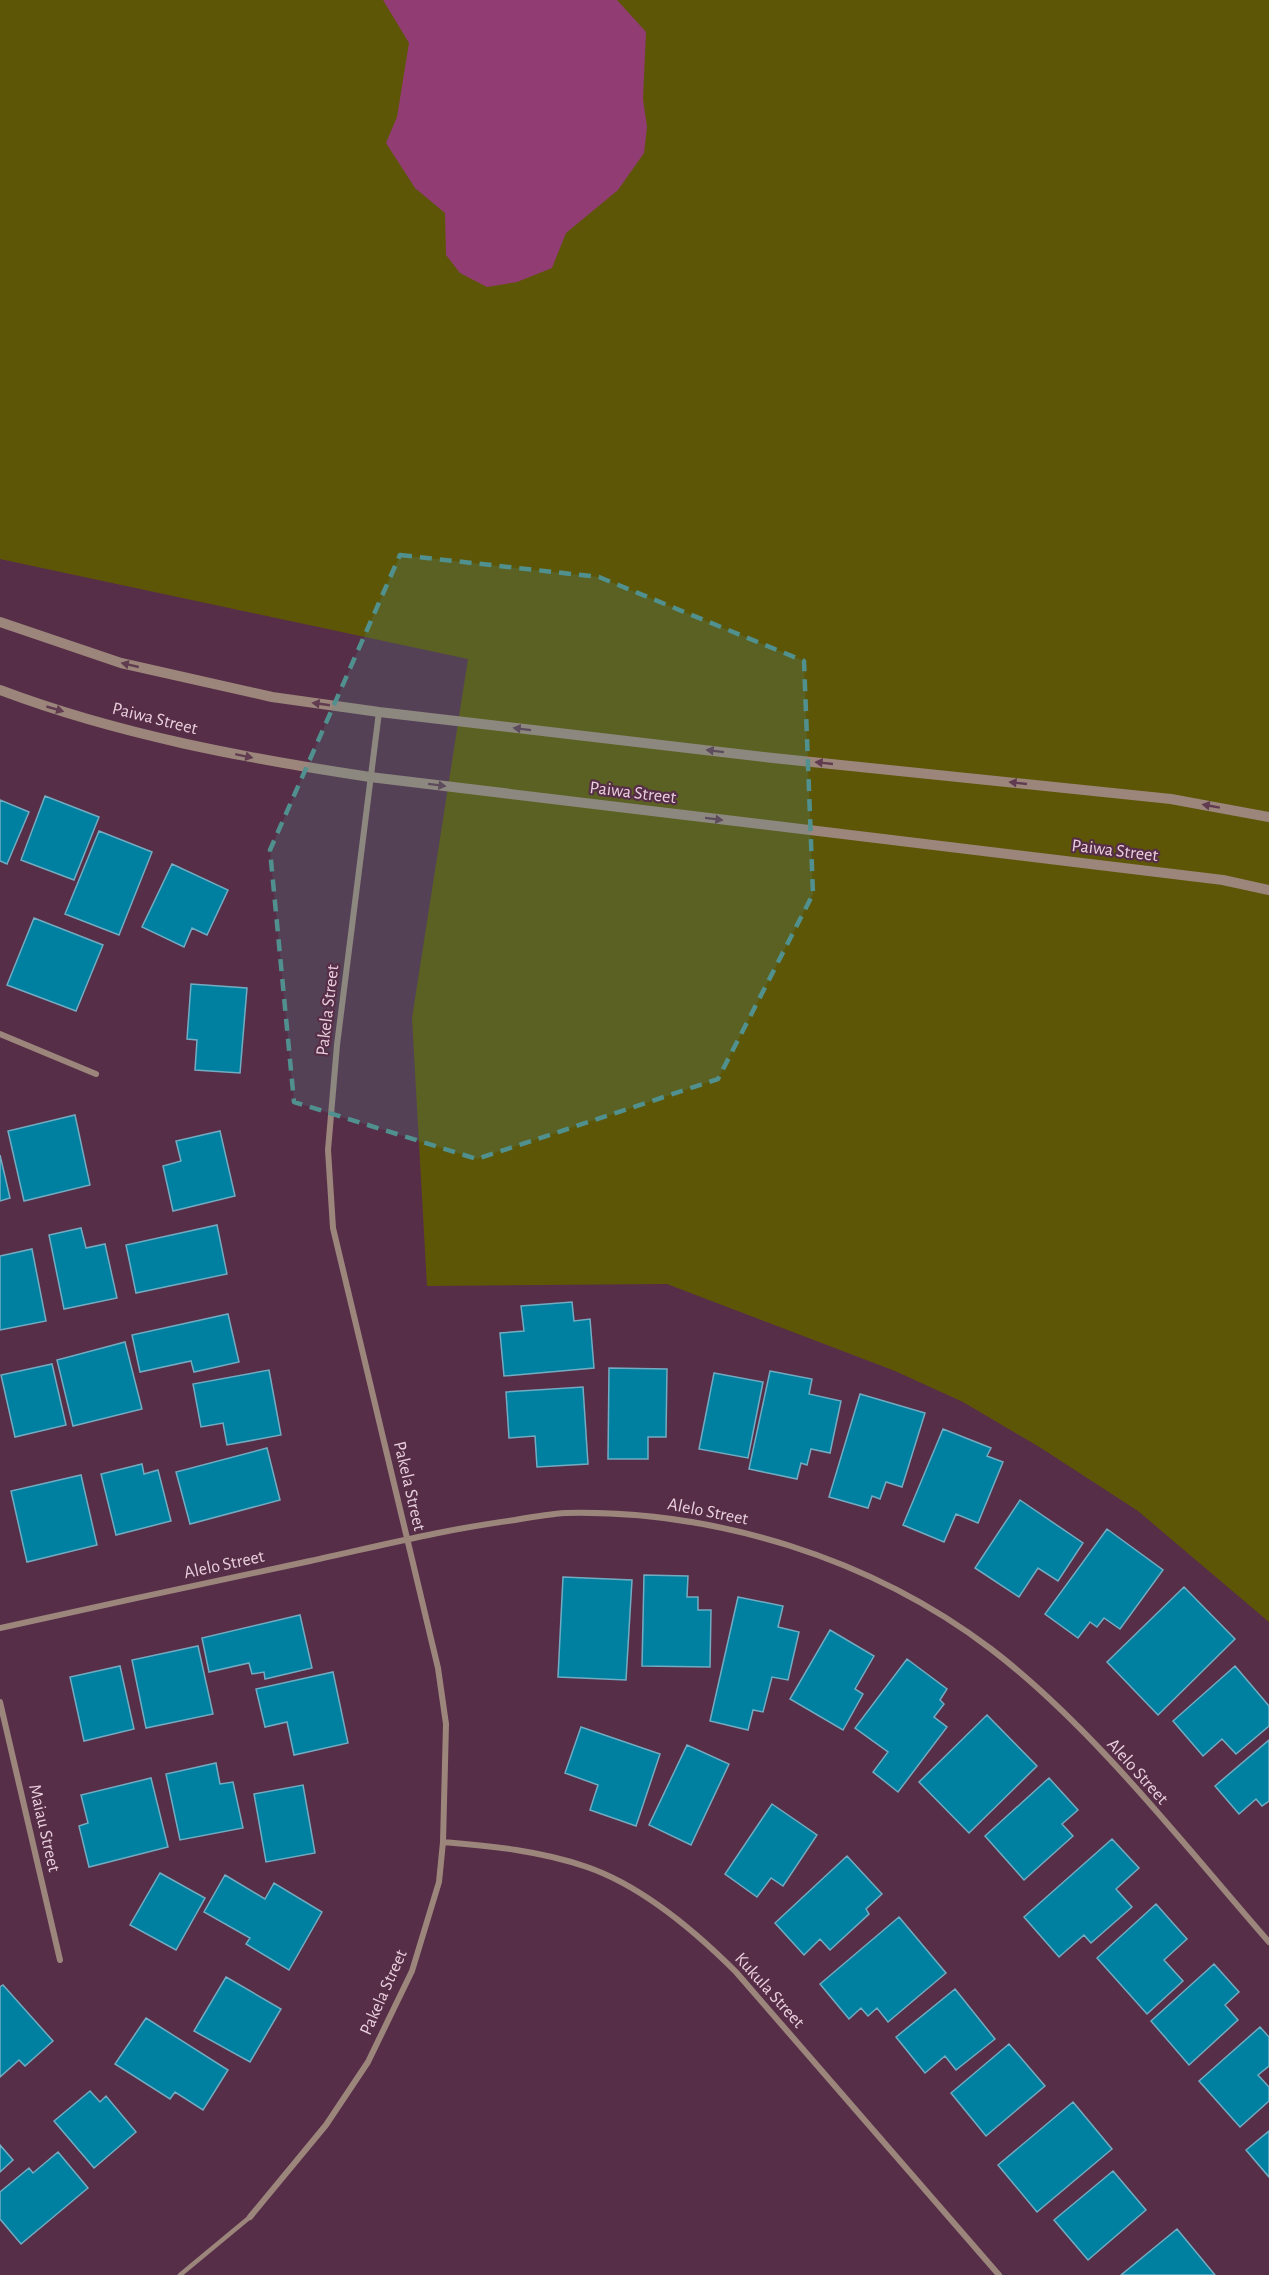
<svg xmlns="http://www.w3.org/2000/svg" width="1269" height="2275" font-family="'Alegreya Sans',sans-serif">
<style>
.green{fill:#5e5607}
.water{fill:#913d73}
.building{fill:#0080a1;stroke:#71acc2;stroke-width:1.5}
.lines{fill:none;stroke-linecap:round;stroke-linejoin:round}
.service{stroke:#9c867c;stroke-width:4.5}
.minor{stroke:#9c867c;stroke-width:6}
.tertiary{stroke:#9c867c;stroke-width:10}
.oneway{fill:#613b4f}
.marked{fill:#50918f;fill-opacity:0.2;stroke:#50918f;stroke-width:4.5;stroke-dasharray:12 8;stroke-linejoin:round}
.labels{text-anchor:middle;stroke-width:4.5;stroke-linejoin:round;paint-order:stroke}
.street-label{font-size:18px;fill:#e9cfdd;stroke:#572e47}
</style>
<rect width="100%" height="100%" fill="#572e47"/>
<path class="green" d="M0 0H1269V1622L1138 1511 1041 1448 963 1402 895 1371 667 1284 427 1286 412 1018 468 659 0 559Z"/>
<path class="water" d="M383 0H617L646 32 643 99 647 127 644 153 618 190 566 233 552 268 517 282 487 287 460 273 446 255 445 213 415 188 386 143 397 117 409 43Z"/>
<path class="building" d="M45 796 99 817 74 880 21 860Z
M0 800 29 812 7 864 0 861Z
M99 831 152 852 119 935 65 914Z
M172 864 228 890 207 935 192 928 184 947 142 927Z
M34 918 103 945 76 1011 7 985Z
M191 984 247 988 240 1073 195 1070 197 1040 187 1039Z
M75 1115 90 1185 24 1201 8 1131Z
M220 1131 235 1196 173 1211 163 1166 181 1161 176 1141Z
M0 1155 10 1198 0 1201Z
M217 1225 227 1274 136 1293 126 1245Z
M81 1228 86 1248 105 1244 117 1298 64 1309 49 1235Z
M32 1249 46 1321 0 1330V1256Z
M572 1302 574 1321 590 1319 594 1368 504 1376 500 1333 524 1331 521 1306Z
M228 1314 239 1362 194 1372 191 1361 140 1372 132 1335Z
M125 1342 142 1409 73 1426 57 1360Z
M52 1364 66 1425 15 1437 1 1375Z
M609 1368 667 1369 666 1437H648V1459H608Z
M269 1370 281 1435 227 1445 223 1423 201 1427 193 1384Z
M770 1371 812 1379 809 1394 841 1401 830 1453 811 1449 807 1465 801 1463 797 1479 749 1469Z
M714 1373 763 1382 748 1458 699 1449Z
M583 1387 588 1464 537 1467 535 1436 509 1438 506 1392Z
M860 1394 925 1413 902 1487 886 1482 880 1499 872 1496 868 1508 829 1497Z
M943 1429 991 1448 987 1456 1003 1462 978 1523 956 1514 944 1542 903 1525Z
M267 1448 280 1500 190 1524 176 1472Z
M142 1464 144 1474 158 1470 171 1521 116 1535 101 1474Z
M81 1475 97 1545 27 1562 11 1491Z
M1020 1500 1083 1543 1058 1581 1038 1568 1019 1597 975 1568Z
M1107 1529 1163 1570 1120 1629 1104 1618 1097 1627 1090 1622 1078 1638 1045 1614Z
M644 1575 688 1576 687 1597H698V1610H711L710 1667 642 1666Z
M563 1577 632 1580 626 1680 558 1677Z
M1184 1587 1235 1639 1158 1715 1107 1662Z
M738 1597 783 1606 778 1627 799 1632 788 1680 772 1677 763 1712 753 1710 748 1730 710 1721Z
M300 1615 312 1668 265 1679 264 1672 252 1674 249 1663 209 1672 202 1638Z
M830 1630 874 1656 855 1689 863 1694 843 1730 790 1699Z
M198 1646 213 1714 146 1728 132 1660Z
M907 1659 947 1689 940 1700 944 1704 934 1717 947 1727 898 1792 873 1772 888 1752 855 1728Z
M120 1666 134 1729 84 1741 70 1677Z
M1235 1666 1269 1706V1726L1236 1754 1222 1739 1203 1756 1173 1721Z
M333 1672 348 1743 294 1755 287 1722 265 1727 256 1689Z
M987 1715 1037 1766 969 1833 919 1782Z
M581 1727 660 1754 636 1826 590 1810 598 1785 565 1773Z
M1269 1740V1801L1262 1806 1256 1799 1239 1814 1215 1786Z
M687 1745 729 1764 691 1845 649 1825Z
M216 1763 220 1784 233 1782 243 1828 180 1840 166 1774Z
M151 1778 168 1847 89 1867 79 1826 88 1823 81 1795Z
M1049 1778 1078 1810 1062 1824 1073 1836 1024 1880 985 1836Z
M303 1785 315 1853 266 1862 254 1794Z
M772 1804 817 1835 783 1886 771 1878 757 1897 725 1874Z
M1112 1839 1139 1868 1116 1889 1132 1907 1091 1943 1084 1935 1059 1957 1024 1917Z
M847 1856 882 1894 866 1909 869 1914 830 1950 820 1939 804 1955 775 1923Z
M160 1873 205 1898 176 1950 130 1925Z
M225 1875 265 1899 274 1883 322 1912 289 1970 246 1944 250 1938 204 1912Z
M1156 1904 1187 1939 1164 1960 1183 1981 1147 2014 1097 1958Z
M899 1917 946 1973 888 2022 877 2008 868 2016 861 2008 849 2019 820 1984Z
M1214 1964 1239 1992 1225 2005 1238 2020 1189 2065 1151 2021Z
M226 1977 281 2009 250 2062 194 2031Z
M3 1985 53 2041 25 2066 19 2060 0 2077V1987Z
M955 1989 995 2039 956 2070 945 2056 925 2073 896 2037Z
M146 2018 228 2070 203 2110 175 2092 170 2099 115 2064Z
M1260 2027 1269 2037V2066L1258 2075 1269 2087V2101L1240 2127 1199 2081Z
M1009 2044 1045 2086 986 2136 951 2093Z
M90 2091 100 2102 106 2096 136 2132 94 2168 54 2121Z
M1073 2102 1112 2149 1037 2212 998 2165Z
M1269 2131V2177L1246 2150Z
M0 2145 13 2160 0 2172Z
M58 2152 88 2188 21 2244 0 2219V2192L29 2168 33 2173Z
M1113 2171 1146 2210 1088 2260 1054 2220Z
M1177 2229 1215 2275H1121Z"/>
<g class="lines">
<path class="service" d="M180 2275 250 2217"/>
<path class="minor" d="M0 1034 96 1074
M0 1628C103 1605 207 1583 310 1561 379 1546 446 1529 515 1520 532 1517 549 1514 566 1513 716 1510 871 1558 991 1649 1093 1727 1184 1845 1269 1942
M0 1702 60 1960
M443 1842C492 1846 541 1851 587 1867 642 1886 695 1931 736 1972L999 2275
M250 2217 326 2125 368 2062 412 1971 439 1882 443 1842 446 1724 438 1668 333 1228 328 1150 337 1045 379 712"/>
<path class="tertiary" d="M0 622 121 663 272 697 379 712 773 758 1171 799 1269 817
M0 690C119 735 245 758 370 777L1223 880 1269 890"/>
</g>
<defs><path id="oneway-solid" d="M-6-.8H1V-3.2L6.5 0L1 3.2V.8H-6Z" transform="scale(1.5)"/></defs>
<g class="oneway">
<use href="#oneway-solid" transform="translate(130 665) rotate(-167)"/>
<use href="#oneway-solid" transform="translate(321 704) rotate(-172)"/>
<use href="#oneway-solid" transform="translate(55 709) rotate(16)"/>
<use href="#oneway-solid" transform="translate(522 729) rotate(-173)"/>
<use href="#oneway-solid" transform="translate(715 751) rotate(-173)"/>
<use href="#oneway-solid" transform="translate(244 756) rotate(12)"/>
<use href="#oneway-solid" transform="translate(824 763) rotate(-174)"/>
<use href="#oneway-solid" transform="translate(1018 783) rotate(-174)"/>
<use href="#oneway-solid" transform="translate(437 785) rotate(7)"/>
<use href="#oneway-solid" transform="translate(1211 806) rotate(-170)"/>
<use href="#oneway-solid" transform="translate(714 819) rotate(7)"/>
</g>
<path class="marked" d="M400 555 599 577 804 661 813 894 718 1079 477 1159 294 1102 270 850Z"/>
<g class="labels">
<g class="street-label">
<text transform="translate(155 718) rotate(14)" y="6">Paiwa Street</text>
<text transform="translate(633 792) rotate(7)" y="6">Paiwa Street</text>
<text transform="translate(1115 850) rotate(7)" y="6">Paiwa Street</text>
<text transform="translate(327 1010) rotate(-83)" y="6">Pakela Street</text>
<text transform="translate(410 1486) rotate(77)" y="6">Pakela Street</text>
<text transform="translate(708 1511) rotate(11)" y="6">Alelo Street</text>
<text transform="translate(224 1564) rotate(-12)" y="6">Alelo Street</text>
<text transform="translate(1138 1771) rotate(48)" y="6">Alelo Street</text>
<text transform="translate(45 1828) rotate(77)" y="6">Maiau Street</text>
<text transform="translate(770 1990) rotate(48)" y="6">Kukula Street</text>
<text transform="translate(383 1992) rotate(-66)" y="6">Pakela Street</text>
</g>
</g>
</svg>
